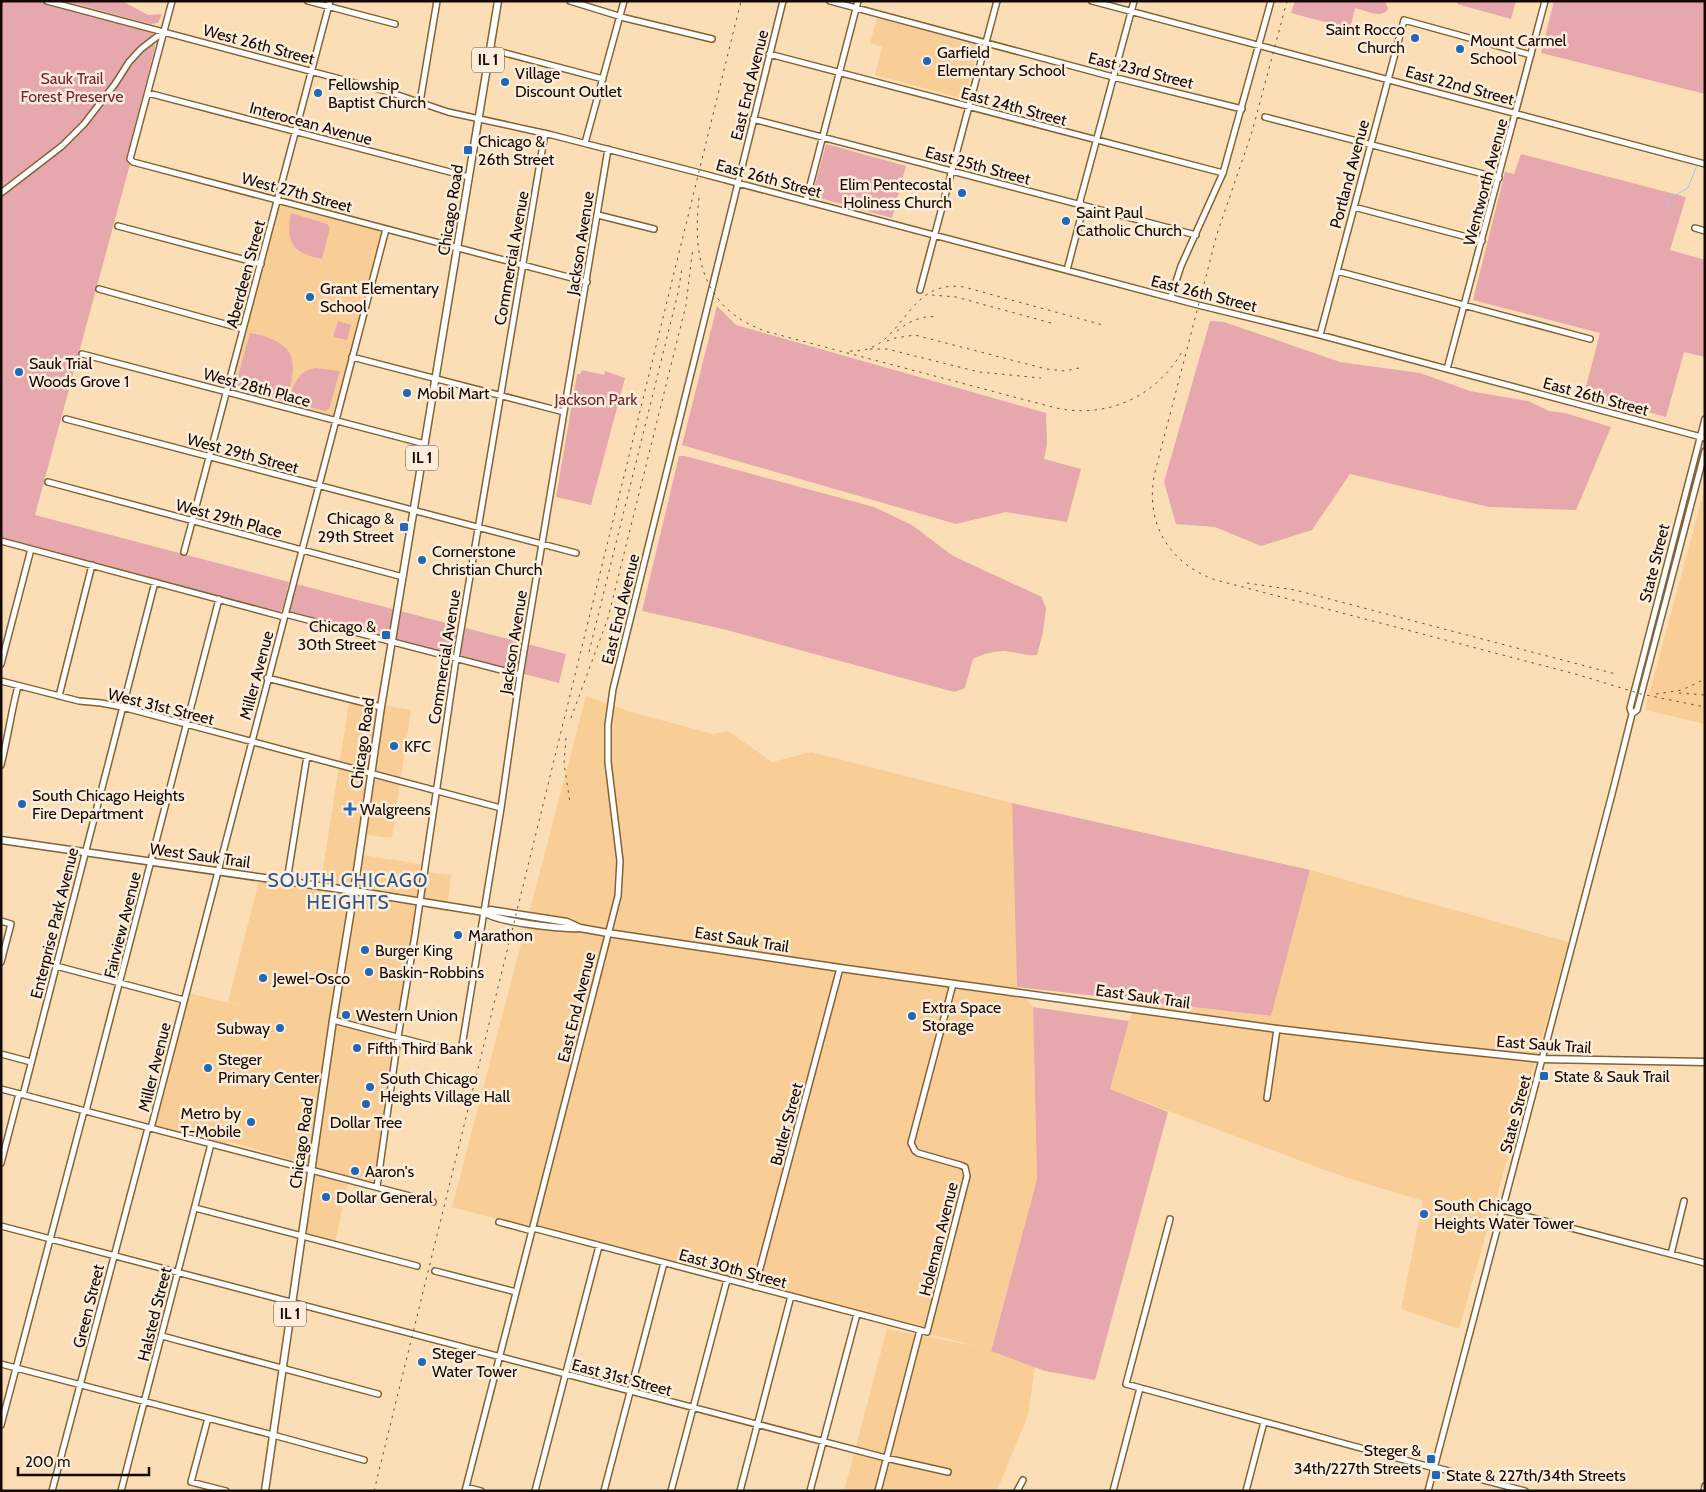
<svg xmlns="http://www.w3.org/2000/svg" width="1706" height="1492" font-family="Cabin,sans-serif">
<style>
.built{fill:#f9ce96}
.green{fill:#e6a8ad}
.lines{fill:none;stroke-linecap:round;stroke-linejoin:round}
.stream{stroke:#9dc8fc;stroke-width:1}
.minor-casing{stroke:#836233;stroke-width:8}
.major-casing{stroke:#836233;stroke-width:9}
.minor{stroke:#fff;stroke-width:5}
.major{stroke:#fff;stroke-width:6}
.rail{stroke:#65523f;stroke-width:1;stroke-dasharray:2.5 5;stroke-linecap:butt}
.poi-dot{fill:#1f68b8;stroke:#fdedda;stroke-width:2}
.labels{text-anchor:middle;stroke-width:5;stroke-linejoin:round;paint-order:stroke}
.shield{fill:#fdedda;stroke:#5b4d41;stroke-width:1}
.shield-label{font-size:15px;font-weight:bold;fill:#150800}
.poi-label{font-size:16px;fill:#150800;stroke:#fdedda;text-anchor:start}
.street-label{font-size:16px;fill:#150800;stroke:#fdedda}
.park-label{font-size:16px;fill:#792433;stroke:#fdedda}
.quarter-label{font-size:19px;letter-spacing:1px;fill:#2a578b;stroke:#fdedda}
</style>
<rect width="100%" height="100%" fill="#fcdeb6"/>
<path class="built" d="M877 18 979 46 964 99 875 75 882 47 870 43Z
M279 203 383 231 334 419 230 391Z
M1705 487V724L1645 710Z
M350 696 387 706 411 710 392 838 366 835 363 855 420 864V871L451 875 447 912 422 907 404 1013 369 1009 366 1025 401 1034 379 1191 348 1183 334 1247 297 1237 307 1172 306 1159 302 1163 228 1141 226 1144 154 1125 189 993 240 1006 228 1002 261 873 321 881Z
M586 696 631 712 713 734 728 731 772 762 811 752 1012 803 1017 987 1033 1007 1037 1179 991 1350 1035 1367 1028 1415 997 1491H844L887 1329 975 1346 452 1207Z
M1310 870 1569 942 1459 1329 1401 1309 1423 1201 1338 1175 1110 1089 1129 1021 1137 1001 1271 1016Z"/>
<path class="green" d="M1 1H37L152 32 155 47 127 156 130 164 35 515 289 582 283 607 280 612 1 538Z
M64 1H122L148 15 162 14 158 23 151 24Z
M1295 1H1385L1388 9C1381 20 1365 10 1355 8L1350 29 1291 13Z
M1458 1H1516L1511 19 1457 4Z
M1554 1H1705V94L1541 53Z
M826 144 906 166 892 218 812 196Z
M1521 154 1686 197 1670 250 1705 260V357L1684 352 1666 417 1584 394 1600 333 1473 300 1505 172 1514 174Z
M291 213 327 224 330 228 322 259C293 253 285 243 291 213Z
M717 306 736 325 1046 413 1047 445 1044 459 1081 469 1067 522 1006 512 956 524 682 445Z
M338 321 351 325 347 340 333 337Z
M1210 321 1224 322 1340 362 1420 373 1470 391 1528 401 1549 411 1565 413 1611 427 1576 510 1489 507 1350 474 1312 530 1261 546 1215 527 1176 524 1164 482Z
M250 333C263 335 281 340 289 352 297 364 291 390 284 401L241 390 236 383Z
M316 368 340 371 329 409 325 411 288 401C294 386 297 370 316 368Z
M582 370 604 375 605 371 625 378 591 505 556 497 577 374H580Z
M679 456H685L874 507 912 525 953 556 1042 597 1046 609 1043 632 1037 655C1026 656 1016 652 1005 651 994 651 983 654 973 659L965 688 954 692 723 629 642 611Z
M296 584 566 654 559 683 288 612Z
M1012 803 1310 870 1271 1016 1017 987Z
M1033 1007 1129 1021 1110 1089 1168 1112 1095 1380 1045 1371 991 1351 1037 1179Z"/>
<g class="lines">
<path class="stream" d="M1703 157 1705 153
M1667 208 1670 198 1688 188 1697 165"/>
<g class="minor-casing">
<path id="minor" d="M47 1 389 92 448 112 552 135 696 172 1198 305 1320 335 1705 438
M172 1 130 159 133 162 587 282
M308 1 395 24
M570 1 625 18 712 39
M830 1 1113 77 1242 109
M1092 1 1705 164
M490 49 603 79
M769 54 1223 173
M148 93 469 177
M420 102 437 1
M1265 117 1499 178
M753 119 1196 235
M585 143 624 1
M1 193 62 146 84 124 115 84 129 62 141 49 163 32
M806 201 858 1
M1354 207 1482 241
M598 215 654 229
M118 226 261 264
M1695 228 1705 231
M1067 270 1083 209 1080 201 1134 1
M1337 271 1590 339
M99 289 243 329
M920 290 997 1
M1171 297 1181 266 1223 173 1271 1
M1320 335 1404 20 1531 55
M82 354 425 444
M352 357 564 412
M1447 369 1545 1
M66 419 576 553
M48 482 403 577
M1 541 284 617
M184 552 330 1
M285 614 520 675
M1 664 31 549
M267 678 381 707
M1 681 79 701 101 703 122 707 501 808
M59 696 92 565
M1632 714 1637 710 1705 451
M1 765C8 738 11 712 18 686
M287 881 307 756
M1 921 11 924 1 962
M56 966 184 1000
M333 1020 454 1052H461L501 808 520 675 608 149
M1 1054 31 1062
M1 1089 433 1202
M23 1095 155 582
M1267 1098 1277 1029
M86 1111 219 599
M151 1128 386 229
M1 1163 19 1094
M377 1187 398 1037 415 935 456 659 545 133
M195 1208 417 1266
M1502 1210 1705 1263
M1170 1219 1126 1384 1434 1468
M499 1222 532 1231
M1 1226 886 1458 948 1472
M533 1228 927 1332 967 1176 965 1167 960 1165 918 1153 915 1151 911 1143 953 984
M1671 1254 1684 1201
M435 1271 516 1292
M755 1287 840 968
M162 1336 378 1394
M1 1364 273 1435 364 1460
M208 1418 191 1482 226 1491
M1 1425 84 1111
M1434 1467 1525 1491
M466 1487 481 1491
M52 1491 148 1128
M121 1491 211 1144
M465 1491 618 896 620 861 608 762V725L613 689 783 1
M535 1491 599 1246
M604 1491 664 1263
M671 1491 727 1280
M740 1491 791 1296
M810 1491 857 1314
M878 1491 920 1330
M1017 1491 1023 1480
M1113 1491 1140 1388
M1246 1491 1264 1422
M1428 1491 1612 794 1632 714 1630 708 1705 419
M1704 1491 1705 1486"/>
</g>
<g class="major-casing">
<path id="major" d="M1 840 354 891 484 912 490 910 567 922 580 928 608 933 840 968 1277 1029 1438 1048 1542 1059 1705 1062
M484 912C497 922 561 929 579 928
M265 1491 333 1020 354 891 381 707 498 1"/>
</g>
<use href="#minor" class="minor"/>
<use href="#major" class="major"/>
<path class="rail" d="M1287 1 1252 132 1217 234 1155 472C1144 521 1168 564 1216 580L1579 675 1641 694 1705 707
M699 198C692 259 704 311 768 332L1052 407C1105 420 1156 398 1183 350
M932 295 956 297 1051 323
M897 331C910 321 922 315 938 317
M887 341 895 338 915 335 1046 369 1065 371 1079 368
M870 349H887L979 372 1041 378
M850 351C905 354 903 278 964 287L1103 325
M1247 583 1295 590 1616 674
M589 652 678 293 682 268
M1679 693 1705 695
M1656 694 1682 690 1705 679
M571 718 608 618 686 305 693 247
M566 738 564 763 570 803
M374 1491 741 1"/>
</g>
<g class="poi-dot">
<circle cx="1415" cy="38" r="5"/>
<circle cx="1460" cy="49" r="5"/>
<circle cx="927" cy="61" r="5"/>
<circle cx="505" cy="82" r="5"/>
<circle cx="318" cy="93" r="5"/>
<rect x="463" y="145" width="10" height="10" rx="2.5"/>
<circle cx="962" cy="193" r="5"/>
<circle cx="1066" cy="221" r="5"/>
<circle cx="310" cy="297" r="5"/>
<circle cx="19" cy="372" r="5"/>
<circle cx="407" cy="393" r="5"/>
<rect x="399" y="522" width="10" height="10" rx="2.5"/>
<circle cx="422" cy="560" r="5"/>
<rect x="381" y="630" width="10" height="10" rx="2.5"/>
<circle cx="394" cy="746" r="5"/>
<circle cx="22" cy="804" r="5"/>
<path d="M347.5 801.5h5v5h5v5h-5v5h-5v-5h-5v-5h5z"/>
<circle cx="458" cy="935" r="5"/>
<circle cx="365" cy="950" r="5"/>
<circle cx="369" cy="972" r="5"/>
<circle cx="263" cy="978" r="5"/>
<circle cx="346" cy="1015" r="5"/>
<circle cx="912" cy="1016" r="5"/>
<circle cx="280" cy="1028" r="5"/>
<circle cx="357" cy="1048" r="5"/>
<circle cx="208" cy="1068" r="5"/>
<rect x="1539" y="1071" width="10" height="10" rx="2.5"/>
<circle cx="370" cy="1087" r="5"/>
<circle cx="366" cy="1104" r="5"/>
<circle cx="251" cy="1122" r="5"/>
<circle cx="355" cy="1171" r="5"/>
<circle cx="326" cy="1197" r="5"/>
<circle cx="1424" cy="1214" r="5"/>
<circle cx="422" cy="1362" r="5"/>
<rect x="1426" y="1454" width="10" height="10" rx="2.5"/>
<rect x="1431" y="1470" width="10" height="10" rx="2.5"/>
</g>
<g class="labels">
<g class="shield">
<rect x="472" y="47.5" width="32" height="25" rx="4"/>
<rect x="406" y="445.5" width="32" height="25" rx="4"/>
<rect x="274" y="1301.5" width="32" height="25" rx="4"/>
</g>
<g class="shield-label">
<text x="488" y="65">IL 1</text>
<text x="422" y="463">IL 1</text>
<text x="290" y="1319">IL 1</text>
</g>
<g class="poi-label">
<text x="1405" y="35" text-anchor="end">Saint Rocco<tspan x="1405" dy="18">Church</tspan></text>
<text x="1470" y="46">Mount Carmel<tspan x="1470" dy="18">School</tspan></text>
<text x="937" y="58">Garfield<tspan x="937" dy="18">Elementary School</tspan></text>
<text x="515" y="79">Village<tspan x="515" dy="18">Discount Outlet</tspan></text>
<text x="328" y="90">Fellowship<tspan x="328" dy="18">Baptist Church</tspan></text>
<text x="478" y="147">Chicago &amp;<tspan x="478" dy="18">26th Street</tspan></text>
<text x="952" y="190" text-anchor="end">Elim Pentecostal<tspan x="952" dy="18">Holiness Church</tspan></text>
<text x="1076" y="218">Saint Paul<tspan x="1076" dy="18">Catholic Church</tspan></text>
<text x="320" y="294">Grant Elementary<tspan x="320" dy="18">School</tspan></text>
<text x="29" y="369">Sauk Trial<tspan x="29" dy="18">Woods Grove 1</tspan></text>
<text x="417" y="399">Mobil Mart</text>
<text x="394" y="524" text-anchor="end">Chicago &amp;<tspan x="394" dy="18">29th Street</tspan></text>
<text x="432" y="557">Cornerstone<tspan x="432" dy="18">Christian Church</tspan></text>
<text x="376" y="632" text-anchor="end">Chicago &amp;<tspan x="376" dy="18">30th Street</tspan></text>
<text x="404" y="752">KFC</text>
<text x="32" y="801">South Chicago Heights<tspan x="32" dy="18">Fire Department</tspan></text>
<text x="360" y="815">Walgreens</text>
<text x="468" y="941">Marathon</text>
<text x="375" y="956">Burger King</text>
<text x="379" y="978">Baskin-Robbins</text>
<text x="273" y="984">Jewel-Osco</text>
<text x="922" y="1013">Extra Space<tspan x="922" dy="18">Storage</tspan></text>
<text x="356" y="1021">Western Union</text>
<text x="270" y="1034" text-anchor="end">Subway</text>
<text x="367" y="1054">Fifth Third Bank</text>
<text x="218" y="1065">Steger<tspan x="218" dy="18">Primary Center</tspan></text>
<text x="1554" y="1082">State &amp; Sauk Trail</text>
<text x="380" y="1084">South Chicago<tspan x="380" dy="18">Heights Village Hall</tspan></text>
<text x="241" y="1119" text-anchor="end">Metro by<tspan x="241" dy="18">T-Mobile</tspan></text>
<text x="366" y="1128" text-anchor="middle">Dollar Tree</text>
<text x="365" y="1177">Aaron's</text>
<text x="336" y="1203">Dollar General</text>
<text x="1434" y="1211">South Chicago<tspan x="1434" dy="18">Heights Water Tower</tspan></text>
<text x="432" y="1359">Steger<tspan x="432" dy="18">Water Tower</tspan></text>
<text x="1421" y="1456" text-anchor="end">Steger &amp;<tspan x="1421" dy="18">34th/227th Streets</tspan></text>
<text x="1446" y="1481">State &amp; 227th/34th Streets</text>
</g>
<g class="street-label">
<text transform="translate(259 44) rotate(15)" y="6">West 26th Street</text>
<text transform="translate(1141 70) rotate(14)" y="6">East 23rd Street</text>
<text transform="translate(749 85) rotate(-76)" y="6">East End Avenue</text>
<text transform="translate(1460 85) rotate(15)" y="6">East 22nd Street</text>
<text transform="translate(1014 106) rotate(15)" y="6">East 24th Street</text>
<text transform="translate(311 123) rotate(15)" y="6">Interocean Avenue</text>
<text transform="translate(978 165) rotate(15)" y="6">East 25th Street</text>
<text transform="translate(1349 174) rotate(-75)" y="6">Portland Avenue</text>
<text transform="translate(769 178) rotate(15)" y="6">East 26th Street</text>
<text transform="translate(1485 182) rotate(-75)" y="6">Wentworth Avenue</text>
<text transform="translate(297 192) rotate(15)" y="6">West 27th Street</text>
<text transform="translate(450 210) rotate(-81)" y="6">Chicago Road</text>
<text transform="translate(580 243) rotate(-81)" y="6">Jackson Avenue</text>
<text transform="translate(511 258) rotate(-80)" y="6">Commercial Avenue</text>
<text transform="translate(245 274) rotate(-75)" y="6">Aberdeen Street</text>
<text transform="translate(1204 293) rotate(14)" y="6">East 26th Street</text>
<text transform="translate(257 387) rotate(15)" y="6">West 28th Place</text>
<text transform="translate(1596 396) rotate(15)" y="6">East 26th Street</text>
<text transform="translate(243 453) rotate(15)" y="6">West 29th Street</text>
<text transform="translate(229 518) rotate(15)" y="6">West 29th Place</text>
<text transform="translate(1654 563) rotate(-76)" y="6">State Street</text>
<text transform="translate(620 609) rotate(-76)" y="6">East End Avenue</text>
<text transform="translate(513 642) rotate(-81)" y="6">Jackson Avenue</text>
<text transform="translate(444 657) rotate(-81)" y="6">Commercial Avenue</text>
<text transform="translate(256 675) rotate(-75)" y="6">Miller Avenue</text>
<text transform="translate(161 706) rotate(14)" y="6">West 31st Street</text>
<text transform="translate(362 743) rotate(-82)" y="6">Chicago Road</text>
<text transform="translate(200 855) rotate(8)" y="6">West Sauk Trail</text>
<text transform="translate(54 923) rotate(-76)" y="6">Enterprise Park Avenue</text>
<text transform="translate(122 925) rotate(-76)" y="6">Fairview Avenue</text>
<text transform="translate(742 939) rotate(9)" y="6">East Sauk Trail</text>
<text transform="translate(1143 996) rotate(8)" y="6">East Sauk Trail</text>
<text transform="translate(576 1007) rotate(-76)" y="6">East End Avenue</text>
<text transform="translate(1544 1044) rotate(4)" y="6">East Sauk Trail</text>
<text transform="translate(154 1067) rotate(-76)" y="6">Miller Avenue</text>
<text transform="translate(1515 1114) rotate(-75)" y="6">State Street</text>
<text transform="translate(786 1124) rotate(-75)" y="6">Butler Street</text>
<text transform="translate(301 1143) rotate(-82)" y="6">Chicago Road</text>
<text transform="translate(938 1239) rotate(-76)" y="6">Holeman Avenue</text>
<text transform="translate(733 1268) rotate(15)" y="6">East 30th Street</text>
<text transform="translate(88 1306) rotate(-76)" y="6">Green Street</text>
<text transform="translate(154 1314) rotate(-76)" y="6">Halsted Street</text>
<text transform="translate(622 1377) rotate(15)" y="6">East 31st Street</text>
</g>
<g class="park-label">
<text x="72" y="84">Sauk Trail<tspan x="72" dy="18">Forest Preserve</tspan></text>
<text x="596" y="405">Jackson Park</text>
</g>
<g class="quarter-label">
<text x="348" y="887">SOUTH CHICAGO<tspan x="348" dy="22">HEIGHTS</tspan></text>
</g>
</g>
<rect width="1706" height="1492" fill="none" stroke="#150800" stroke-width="5"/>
<path d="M18 1467v8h131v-8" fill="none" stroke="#150800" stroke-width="2.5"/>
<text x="25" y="1467" font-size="15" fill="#150800" stroke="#fdedda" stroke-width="4" paint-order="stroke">200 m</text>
</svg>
